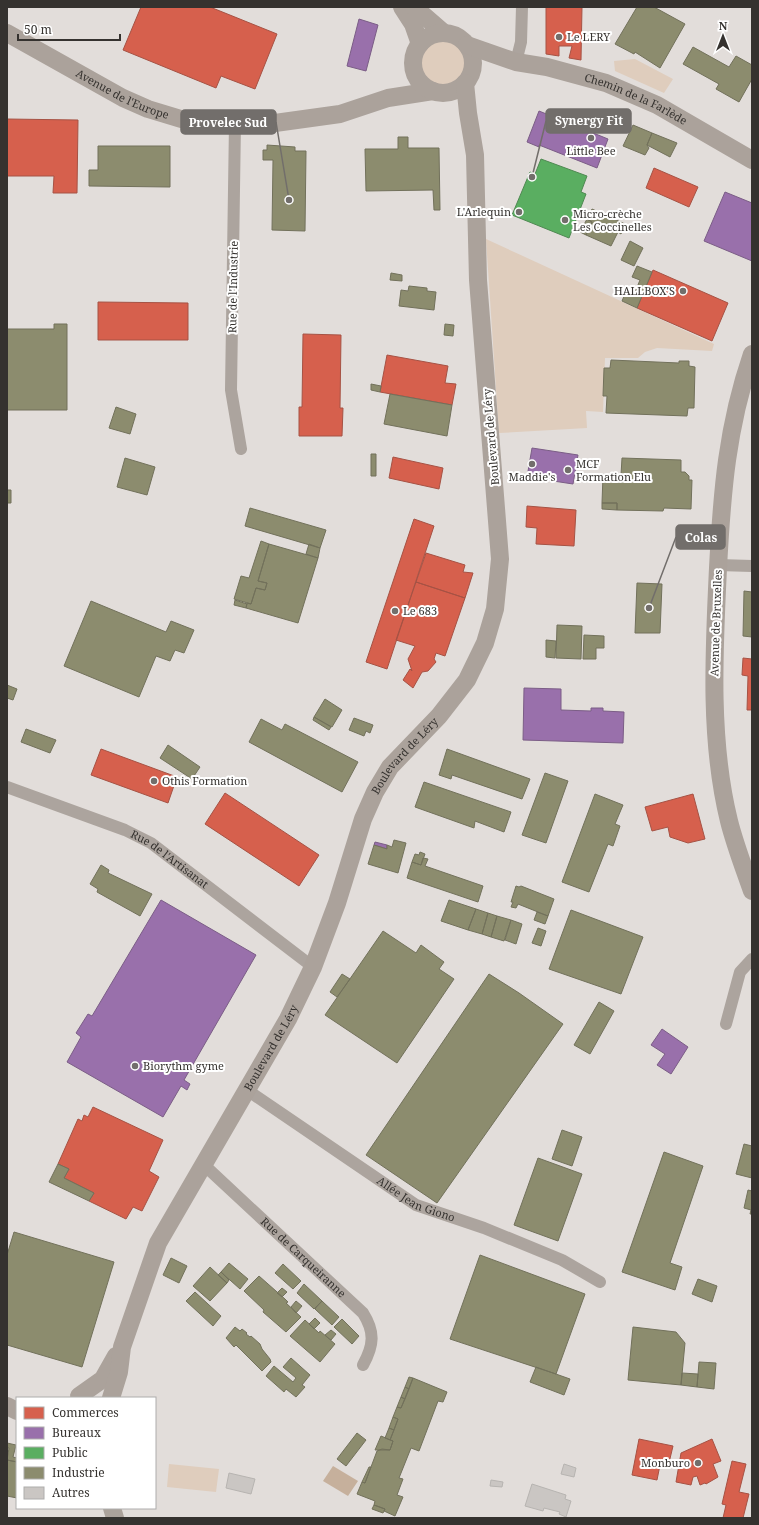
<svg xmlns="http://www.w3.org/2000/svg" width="759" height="1525" font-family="'Noto Serif',serif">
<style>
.green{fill:#dfcdbd}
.water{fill:#c6b09c}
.shops{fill:#d6604d;stroke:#a65244}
.offices{fill:#9970ab;stroke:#7b5d86}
.public{fill:#5aae61;stroke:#4f8952}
.industry{fill:#8c8c6e;stroke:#72715b}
.building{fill:#cac6c3;stroke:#b7b4b1}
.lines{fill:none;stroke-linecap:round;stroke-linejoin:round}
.street{stroke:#aca49e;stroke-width:12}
.secondary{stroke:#aba29b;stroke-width:18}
.poi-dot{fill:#726e6b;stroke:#fff;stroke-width:1.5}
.labels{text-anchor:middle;stroke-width:4;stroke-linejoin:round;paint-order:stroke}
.poi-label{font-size:11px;fill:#35322f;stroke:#fff;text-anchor:start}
.street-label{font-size:11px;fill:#35322f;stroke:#fff}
.leader{fill:none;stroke:#726e6b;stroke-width:1.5}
.callout-dot{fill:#726e6b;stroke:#fff;stroke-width:1.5}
.callout{fill:#726e6b;stroke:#726e6b;stroke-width:1.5}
.callout-label{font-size:12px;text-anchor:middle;font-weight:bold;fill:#fff}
</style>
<rect width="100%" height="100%" fill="#e2ddda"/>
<path class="green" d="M414 63a29 29 0 1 1 58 0a29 29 0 1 1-58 0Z
M635 59 673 79 664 93 615 71 614 61Z
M486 239 714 344 712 351 657 348 645 352 638 358H605L603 412 586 411 587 428 499 433Z
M169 1464 219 1469 216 1492 167 1487Z"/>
<path class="water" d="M333 1466 358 1481 348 1496 323 1481Z"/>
<path class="shops" d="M141 7H210L277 34 255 89 221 76 216 88 123 50Z
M546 7H582L581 60 569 58 572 46H559V56L546 54Z
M7 119 78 120 77 193H53L54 176H7Z
M654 168 698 187 689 207 646 188Z
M653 270 728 303 712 341 637 308Z
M98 302 188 303V340H98Z
M303 334 341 335 340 408H343L342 436H299V407H302Z
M387 355 448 366 445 383 456 384 452 405 380 392Z
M393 457 443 468 439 489 389 478Z
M527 506 576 510 574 546 536 544 537 528 526 527Z
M414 519 434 526 387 669 366 662Z
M426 553 465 565 463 572 473 573 465 598 416 582Z
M416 582 465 598 445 656 436 653 434 659 436 662 428 671 422 672 413 688 403 680 410 669 412 671 408 659 415 646 396 640Z
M743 658 752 659V710H747L748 676 742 675Z
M101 749 177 777 168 803 91 775Z
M225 793 319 855 299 886 205 824Z
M693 794 705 839 688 843 670 837 668 827 652 831 645 807Z
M93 1107 163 1140 149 1171 159 1177 142 1211 133 1207 126 1219 89 1201 94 1193 64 1178 69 1169 58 1164 78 1119 82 1121 84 1115 88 1117Z
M639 1439 673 1446 668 1467 660 1465 657 1480 632 1475Z
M712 1439 721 1461 713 1464 718 1477 706 1484 705 1483 700 1485 697 1476 693 1477 691 1485 676 1482 681 1453Z
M732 1461 746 1464 739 1492 749 1494 743 1518H723L726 1505 722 1504Z"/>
<path class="offices" d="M359 19 378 25 366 71 347 66Z
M539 111 608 139 597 168 539 145V147L527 142Z
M725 192 752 203V261L704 241Z
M532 448 578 455 573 484 527 477Z
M524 688 561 689V710L591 711V708H603V711L624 712 623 743 523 740Z
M375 842 387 845V849L374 845Z
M161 900 256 955 184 1080 190 1084 187 1090 181 1086 163 1117 67 1062 81 1037 76 1033 88 1014 92 1016Z
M662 1029 688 1047 671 1074 657 1065 665 1054 651 1045Z"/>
<path class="public" d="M541 159 587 176 581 192 586 194 569 238 512 215 530 172 535 174Z"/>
<path class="industry" d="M637 7H654L685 24 660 68 635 52 634 54 615 44Z
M693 47 729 67 736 56 752 65V79L739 102 716 89 719 84 683 64Z
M633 125 652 133 647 145 649 148 645 155 623 146Z
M652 133 677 143 670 157 647 145Z
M398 137H408V148H439L440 210H434L433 190 366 191 365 149H398Z
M267 145 295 147V151H306L305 231 272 230 273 160H263V150H267Z
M98 146H170V187L89 186V170H98Z
M592 209 625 224 621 234 618 232 611 246 586 235 592 222 587 219Z
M587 219 592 222 586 235 580 232Z
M630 241 643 248 634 266 621 260Z
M637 266 652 272 637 308 622 301 627 289 635 292 640 280 632 277Z
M391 273 402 275V281L390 280Z
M409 286 427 288V291L436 292 434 310 399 306 401 290 408 291Z
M54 324H67V410H7V329H54Z
M445 324 454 325 453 336 444 335Z
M611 360 679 363V361H689V366L695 367 694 408H688L687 416 606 413 607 396H603L604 368H610Z
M371 384 381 386 380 392 371 390Z
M390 394 452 405 447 436 384 424Z
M116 407 136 414 130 434 109 428Z
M371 454H376V476H371Z
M125 458 155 467 147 495 117 487Z
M622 458 681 460V472H685L689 476V480H692L691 509 664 508 663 511 617 510V503H602L603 475H621Z
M7 490H11V503H7Z
M602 503H617V510L602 509Z
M250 508 326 530 320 548 245 526Z
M261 541 269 544 258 581 267 583 265 590 256 588 251 604 234 599 241 576 249 578Z
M269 544 318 558 298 623 246 608 247 603 251 604 256 588 265 590 267 583 258 581Z
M309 544 320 548 318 558 306 554Z
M637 583 662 584 660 633H635Z
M744 591 752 592V637L743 636Z
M235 600 247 604 246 608 234 605Z
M91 601 166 632 171 621 194 630 184 653 175 650 170 661 156 656 139 697 64 666Z
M557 625 582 626 581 659 556 658Z
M584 635 604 636V648H596V659H583Z
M546 640 556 641 555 658 546 657Z
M7 685 17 689 13 700 7 698Z
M325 699 342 710 332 727 314 717Z
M314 717 331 727 329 730 313 720Z
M354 718 373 725 370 733 366 731 364 736 349 730Z
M261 719 282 730 285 724 358 762 342 792 249 742Z
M26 729 56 740 50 753 21 742Z
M168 745 200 767 192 779 160 758Z
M447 749 530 779 522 799 452 775 451 779 439 775Z
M545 773 568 781 546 843 522 835Z
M424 782 511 812 504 832 475 821 474 828 415 807Z
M595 794 623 805 615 824 620 826 613 846 608 844 589 892 562 882Z
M394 840 406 843 398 873 368 864 374 845 387 849V845L392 847Z
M420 852 425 854 421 865 412 862 415 854 419 855Z
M423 858 428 859 425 866 483 886 478 902 407 878 412 862 421 865Z
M101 865 109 870 108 873 152 894 140 916 97 892 98 889 90 884Z
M516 886 519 887 521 886 554 899 548 916 518 904 516 908 511 907 513 902H511Z
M449 900 476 909 468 930 441 921Z
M476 909 488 913 482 934 468 930Z
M571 910 643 937 621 994 549 969Z
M537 912 548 916 545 924 534 920Z
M488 913 497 916 491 937 482 934Z
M497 916 511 920 504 941 491 937Z
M511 920 522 924 516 944 505 940Z
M538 928 546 931 541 946 532 943Z
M383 931 416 953 421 945 444 962 439 969 454 979 397 1063 325 1015Z
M342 974 350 979 337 997 330 992Z
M489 974 519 993 563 1024 437 1203 366 1155Z
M599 1002 614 1011 590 1054 574 1045Z
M562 1130 582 1137 572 1166 552 1159Z
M744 1144 752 1146V1178L736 1174Z
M664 1152 703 1166 670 1263 682 1267 675 1290 622 1272Z
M538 1158 582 1174 558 1241 514 1225Z
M58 1164 69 1169 64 1178 94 1193 89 1201 49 1182Z
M748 1190 752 1191V1214H750L751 1210 744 1208Z
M14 1232 114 1262 82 1367 7 1345V1255Z
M480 1255 585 1294 556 1374 450 1339Z
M171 1258 187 1266 179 1283 163 1275Z
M229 1263 248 1279 240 1289 221 1272Z
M283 1264 301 1281 293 1289 275 1273Z
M210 1267 227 1283 210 1301 193 1286Z
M221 1272 229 1280 227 1283 218 1275Z
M259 1276 285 1299 288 1302 286 1303 301 1317 286 1332 263 1312 264 1310 244 1291Z
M698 1279 717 1286 712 1302 692 1294Z
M304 1284 322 1301 314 1309 297 1293Z
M282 1288 287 1292 282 1297 277 1293Z
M195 1292 221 1316 213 1326 186 1301Z
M296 1301 302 1306 296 1313 291 1307Z
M322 1301 339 1317 332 1325 315 1309Z
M315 1318 320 1323 314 1329 309 1324Z
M342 1319 359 1336 352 1344 334 1327Z
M305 1320 319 1333 320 1331 335 1344 320 1362 290 1336Z
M235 1327 240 1331 242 1329 247 1333 246 1334 250 1337 251 1336 260 1344 262 1349 270 1359 271 1362 262 1371 236 1345 234 1347 226 1338Z
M633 1327 676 1332 685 1343 681 1385 628 1380Z
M331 1330 336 1334 331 1340 325 1335Z
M291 1358 310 1375 302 1385 305 1387 296 1397 286 1389 284 1392 266 1376 274 1366 293 1382 296 1378 283 1367Z
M699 1362 716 1363 714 1389 697 1387Z
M536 1367 570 1379 564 1395 530 1382Z
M682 1373 698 1374 697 1387 681 1385Z
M409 1377 413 1378 409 1389 405 1387Z
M413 1378 447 1392 443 1402 438 1401 419 1451 411 1448 399 1478 403 1479 397 1495 403 1497 395 1516 384 1511 385 1509 374 1505 375 1501 357 1494 362 1482 365 1483 377 1451 382 1449 390 1450 393 1441 390 1440 398 1419 393 1417 397 1407 401 1408Z
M405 1387 409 1389 405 1399 401 1397Z
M401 1397 405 1399 401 1408 397 1407Z
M393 1417 398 1419 394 1430 389 1428Z
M389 1428 394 1430 390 1440 385 1438Z
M357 1433 366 1440 346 1466 337 1459Z
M381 1436 393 1441 390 1450H375Z
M7 1443 16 1445 13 1457 17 1458V1462L7 1460 9 1448H7Z
M7 1460 17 1462V1498L7 1496Z
M369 1467H371L365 1483 362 1482Z
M374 1505 385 1509 383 1513 372 1509Z"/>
<path class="building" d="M564 1464 576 1468 574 1477 561 1474Z
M229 1473 255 1479 251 1494 226 1488Z
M491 1480 503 1482 502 1487 490 1486Z
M532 1484 566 1495 565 1499 571 1501 566 1517 559 1514 560 1512 544 1508 543 1511 525 1506Z"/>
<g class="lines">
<g class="street">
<path d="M516 62 521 42 522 7"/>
<path d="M235 123 231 390 241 449"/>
<path d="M718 565 752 566"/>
<path id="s1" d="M7 787 125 830 151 843 313 967"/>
<path d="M726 1024 740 972 752 959"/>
<path id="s2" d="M247 1090 416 1205 484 1228 562 1260 600 1282"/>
<path id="s3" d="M203 1164 363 1313C375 1332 374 1345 363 1365"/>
</g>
<g class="secondary">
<path d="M402 7 413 24 420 44"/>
<path d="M414 7 444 33"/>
<path id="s4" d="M7 33 123 98 148 109 181 119 235 123H275L340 114 388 98 433 91"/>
<circle cx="443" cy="63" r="30"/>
<path id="s5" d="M467 45 516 62 547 67 606 83 657 105 752 160"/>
<path d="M752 354C727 427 722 491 718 568 714 651 709 740 729 821 735 845 744 868 752 891"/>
<path d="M79 1396 103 1379 116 1356"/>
<path id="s6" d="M111 1398 119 1372 122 1347 158 1243 288 1019 313 967 337 903 363 819 375 792 390 767 439 716 467 680 485 643 495 609 500 559 478 280 475 155 468 113 465 83"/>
<path d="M7 1406 17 1411"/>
<path d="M112 1508 115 1518"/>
</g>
</g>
<g class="poi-dot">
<circle cx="559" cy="37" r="4"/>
<circle cx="591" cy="138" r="4"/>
<circle cx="519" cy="212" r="4"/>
<circle cx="565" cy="220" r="4"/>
<circle cx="683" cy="291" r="4"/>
<circle cx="532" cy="464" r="4"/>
<circle cx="568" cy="470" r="4"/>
<circle cx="395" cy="611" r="4"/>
<circle cx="154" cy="781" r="4"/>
<circle cx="135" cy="1066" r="4"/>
<circle cx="698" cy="1463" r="4"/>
</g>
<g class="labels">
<g class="poi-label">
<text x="567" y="41">Le LERY</text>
<text x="591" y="155" text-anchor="middle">Little Bee</text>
<text x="511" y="216" text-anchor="end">L'Arlequin</text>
<text x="573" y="218">Micro-crèche<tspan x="573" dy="13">Les Coccinelles</tspan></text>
<text x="675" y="295" text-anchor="end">HALLBOX'S</text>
<text x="576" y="468">MCF<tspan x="576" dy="13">Formation Elu</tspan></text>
<text x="532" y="481" text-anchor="middle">Maddie's</text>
<text x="403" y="615">Le 683</text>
<text x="162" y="785">Othis Formation</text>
<text x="143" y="1070">Biorythm gyme</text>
<text x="690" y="1467" text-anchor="end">Monburo</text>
</g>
<g class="street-label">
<text dy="4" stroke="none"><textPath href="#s4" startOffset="131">Avenue de l'Europe</textPath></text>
<text dy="4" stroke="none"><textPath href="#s5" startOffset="178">Chemin de la Farlède</textPath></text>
<text transform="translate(233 287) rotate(-89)" y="4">Rue de l'Industrie</text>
<text transform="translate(491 437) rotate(-95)" y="4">Boulevard de Léry</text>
<text transform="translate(716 623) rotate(-88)" y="4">Avenue de Bruxelles</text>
<text dy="4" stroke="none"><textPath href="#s6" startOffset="712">Boulevard de Léry</textPath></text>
<text dy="4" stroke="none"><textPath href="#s1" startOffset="179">Rue de l'Artisanat</textPath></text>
<text dy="4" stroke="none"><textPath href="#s6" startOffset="388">Boulevard de Léry</textPath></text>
<text dy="4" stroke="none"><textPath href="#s2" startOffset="202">Allée Jean Giono</textPath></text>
<text dy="4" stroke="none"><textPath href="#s3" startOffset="137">Rue de Carqueiranne</textPath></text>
</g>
</g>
<path class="leader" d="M532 177L546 121M289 200L276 122M649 608L676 537"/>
<g class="callout-dot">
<circle cx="532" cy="177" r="4"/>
<circle cx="289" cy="200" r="4"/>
<circle cx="649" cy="608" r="4"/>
</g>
<g class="callout">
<rect x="546" y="109" width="85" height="24" rx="4"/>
<rect x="181" y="110" width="95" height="24" rx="4"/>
<rect x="676" y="525" width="49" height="24" rx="4"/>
</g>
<g class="callout-label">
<text x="589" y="125">Synergy Fit</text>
<text x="228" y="127">Provelec Sud</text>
<text x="701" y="542">Colas</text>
</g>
<rect width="759" height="1525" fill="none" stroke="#35322f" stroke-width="16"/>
<rect x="16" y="1397" width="140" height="112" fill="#ffffff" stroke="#aeadac"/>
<rect x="24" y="1407" width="20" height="12" fill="#d6604d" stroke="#aeadac"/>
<text x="52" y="1417" font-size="12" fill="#35322f">Commerces</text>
<rect x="24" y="1427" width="20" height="12" fill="#9970ab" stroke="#aeadac"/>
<text x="52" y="1437" font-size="12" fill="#35322f">Bureaux</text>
<rect x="24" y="1447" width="20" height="12" fill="#5aae61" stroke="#aeadac"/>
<text x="52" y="1457" font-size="12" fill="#35322f">Public</text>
<rect x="24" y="1467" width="20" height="12" fill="#8c8c6e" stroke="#aeadac"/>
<text x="52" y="1477" font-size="12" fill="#35322f">Industrie</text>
<rect x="24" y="1487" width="20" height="12" fill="#cac6c3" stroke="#aeadac"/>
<text x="52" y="1497" font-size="12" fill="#35322f">Autres</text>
<g transform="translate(723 36)" stroke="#ffffff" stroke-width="3" paint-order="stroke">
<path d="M0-3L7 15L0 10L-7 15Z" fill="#35322f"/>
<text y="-6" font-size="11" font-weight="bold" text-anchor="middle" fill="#35322f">N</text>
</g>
<path d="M18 34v6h102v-6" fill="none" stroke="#35322f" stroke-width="2"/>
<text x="24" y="34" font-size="12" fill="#35322f" stroke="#ffffff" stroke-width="3" paint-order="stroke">50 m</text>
</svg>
